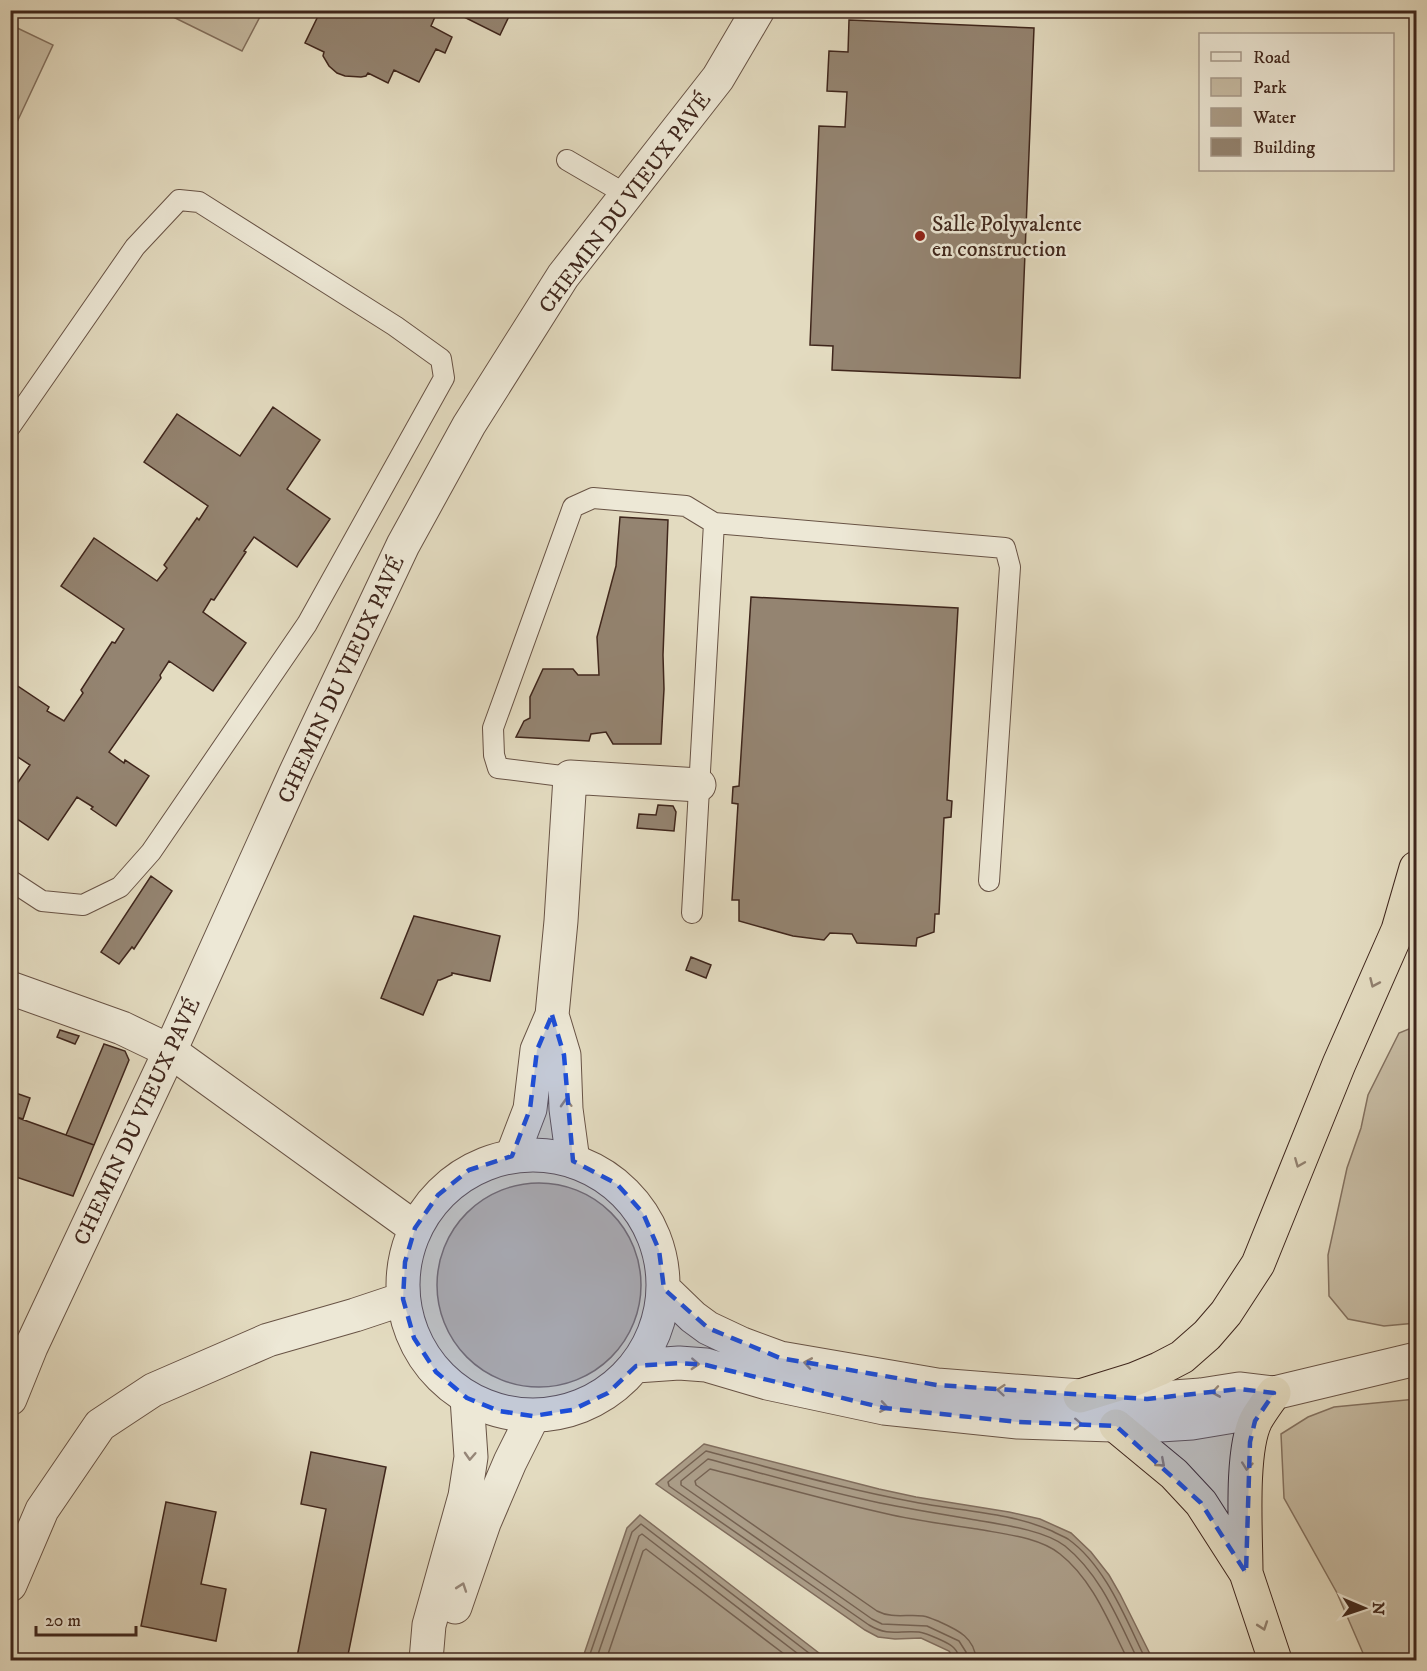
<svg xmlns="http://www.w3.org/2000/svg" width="1427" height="1671" font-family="'IM FELL DW Pica',serif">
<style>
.green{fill:#c7bca4;stroke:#837160;stroke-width:1.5}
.water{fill:#ab9d88;stroke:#806d5d;stroke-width:1.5}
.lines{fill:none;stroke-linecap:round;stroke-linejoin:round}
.shore{stroke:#756252;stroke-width:1.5}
.building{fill:#948471;stroke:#3f261c;stroke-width:1.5}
.service-casing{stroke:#685345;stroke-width:22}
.minor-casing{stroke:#685345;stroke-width:35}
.tertiary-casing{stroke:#685345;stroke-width:35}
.trunk-casing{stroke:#3f261c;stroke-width:35}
.service{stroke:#ede8d6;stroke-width:20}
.minor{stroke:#ede8d6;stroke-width:33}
.tertiary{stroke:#ede8d6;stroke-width:33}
.trunk{stroke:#e3dbc0;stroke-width:33}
.oneway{stroke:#91806e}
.oneway2{stroke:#968779}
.marked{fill:#1d4ed8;fill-opacity:0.2;stroke:#1d4ed8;stroke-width:4.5;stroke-dasharray:12 8;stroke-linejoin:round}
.poi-dot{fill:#8f2418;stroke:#ede8d6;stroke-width:2}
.labels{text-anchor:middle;stroke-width:5;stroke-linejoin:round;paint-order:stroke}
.street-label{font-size:22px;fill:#3f261c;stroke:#ede8d6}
.poi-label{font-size:22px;fill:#3f261c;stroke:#ede8d6;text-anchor:start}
</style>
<rect width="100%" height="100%" fill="#e3dbc0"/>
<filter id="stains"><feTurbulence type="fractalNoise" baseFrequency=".00333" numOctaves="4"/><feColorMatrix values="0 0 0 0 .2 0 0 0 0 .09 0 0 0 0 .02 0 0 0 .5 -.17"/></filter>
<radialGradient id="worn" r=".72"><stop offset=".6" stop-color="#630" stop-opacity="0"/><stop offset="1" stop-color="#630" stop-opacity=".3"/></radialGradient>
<path class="green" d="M161 11 263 10V11L242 51Z
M11 25 53 45 11 135Z
M1416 1026V1323L1384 1326 1348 1319 1329 1296 1328 1255 1347 1168 1361 1128 1368 1095 1399 1033Z
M437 1285a102 102 0 1 1 204 0a102 102 0 1 1-204 0Z
M1416 1399V1660H1366L1337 1593 1284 1498 1281 1434 1308 1417 1334 1407Z"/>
<path class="water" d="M704 1444 879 1489 916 1497 1009 1512 1040 1519 1071 1533 1091 1552 1109 1575 1120 1594 1153 1660H955L949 1651 921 1638 895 1639 878 1637 865 1630 656 1484Z
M640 1515 828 1660H582L627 1528Z"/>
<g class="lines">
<path class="shore" d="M588 1660 632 1532 641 1524 818 1660
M596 1660 639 1536 642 1534 806 1660
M606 1660 643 1551 646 1549 792 1660
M959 1660C959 1656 957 1651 954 1648 950 1643 926 1633 919 1632 899 1630 889 1637 869 1625L669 1486 668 1482 706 1451C775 1469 844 1489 914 1502 959 1511 1009 1512 1052 1531 1057 1534 1063 1536 1068 1539 1106 1566 1126 1620 1146 1660
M967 1660 966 1652 959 1641 927 1626 882 1624 872 1619 681 1485V1481L708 1459C765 1474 822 1491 880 1503 910 1509 940 1514 970 1519 997 1524 1043 1529 1065 1546 1101 1575 1118 1620 1138 1660
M976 1660C975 1638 958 1630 940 1622 935 1620 929 1617 923 1616 907 1614 892 1619 877 1611L696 1485 695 1481 710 1469C771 1484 831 1502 892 1515 920 1521 949 1525 977 1529 1003 1534 1039 1537 1060 1554 1093 1580 1109 1623 1128 1660"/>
</g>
<path class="building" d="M321 10H438L431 26 452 37 445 53 436 49 419 82 394 70 388 83 368 73 366 76 361 77 345 76 337 73 329 66 323 56 324 52 305 43Z
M450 10H512L500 35Z
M849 20 1034 28 1020 378 832 370 833 346 810 345 819 126 845 127 847 92 827 91 829 51 848 52Z
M273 407 320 440 287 489 330 519 297 567 254 537 244 551 246 552 214 600 211 599 203 612 246 643 213 691 169 661 160 675 161 678 109 752 124 763 125 760 149 776 116 826 91 809 93 807 77 797 48 840 10 814V794L30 765 16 756 17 751 10 747V681L49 707 47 711 64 721 83 693 81 690 112 642 115 643 124 629 61 586 94 538 157 581 167 568 164 565 197 518 199 520 208 506 144 462 177 414 240 456Z
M620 517 668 520 663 655 664 689 661 744H613L606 732 591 734 589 741 516 737 524 721 530 718V697L543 669H573L578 675H599L597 637 616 566Z
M751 597 958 608 947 800 952 801 951 817 944 818 939 914H935L934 932 917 938 916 946 857 943 852 934 830 933 824 940 793 936 739 921V900H732L738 804 732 803 733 787 739 786Z
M658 805 673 806 676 812 674 831 637 828 639 814 656 815Z
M151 876 172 891 134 949 132 947 119 964 101 952Z
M414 916 500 936 490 981 452 973V975L440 980H438L423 1015 381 998Z
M691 957 711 965 706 978 686 970Z
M60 1030 79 1036 75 1044 57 1037Z
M104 1044 125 1051 129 1060 94 1145 66 1135Z
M10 1091 30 1098 23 1119 10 1115Z
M10 1115 94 1145 73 1196 10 1175Z
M311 1452 386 1467 347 1660H316L297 1657 326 1509 301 1504Z
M166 1502 216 1512 201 1584 226 1589 216 1641 141 1626Z"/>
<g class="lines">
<g class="service-casing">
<path id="service" d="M567 160 627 195
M10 427 135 247 179 200 199 202 395 326 441 359 444 378 307 624 151 852 120 887 83 905 42 901 10 880
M570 777 498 768 494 755 493 728 573 507 593 498 686 506 714 523 1005 548 1010 567 989 881
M692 913 714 523"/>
</g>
<g class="minor-casing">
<path id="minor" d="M552 1015 561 921 570 777 699 785
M512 1156 530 1109 537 1050 552 1015 564 1055 566 1109 573 1161
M10 1399 31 1347 170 1051 295 774 403 545 469 425 563 276 718 78 758 10
M455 1607 484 1523 510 1462 533 1416
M426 1660 429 1625 465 1496 471 1457 467 1398"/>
</g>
<g class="tertiary-casing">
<path id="tertiary" d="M10 988 122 1028 170 1051 415 1228
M403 1285a130 130 0 1 1 260 0a130 130 0 1 1-260 0Z
M664 1289 693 1317 708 1328 742 1344 780 1358 937 1385 1080 1396 1147 1399 1201 1395 1239 1389 1274 1393 1416 1359
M636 1366 679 1363 706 1365 767 1383 884 1408 1018 1422 1144 1426 1192 1423 1240 1415 1274 1393
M10 1585 42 1510 100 1425 153 1390 268 1340 355 1315 403 1299"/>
</g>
<g class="trunk-casing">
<path id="trunk" d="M1080 1396 1135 1379 1159 1369 1182 1357 1207 1335 1226 1313 1258 1264 1339 1064 1398 930 1416 868
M1116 1426 1174 1474 1201 1503 1246 1573 1275 1660
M1246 1573C1246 1535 1240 1452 1256 1420 1261 1411 1268 1402 1274 1393"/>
</g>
<use href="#service" class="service"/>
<use href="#minor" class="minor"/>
<use href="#tertiary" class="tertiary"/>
<use href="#trunk" class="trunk"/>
</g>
<defs><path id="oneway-chevron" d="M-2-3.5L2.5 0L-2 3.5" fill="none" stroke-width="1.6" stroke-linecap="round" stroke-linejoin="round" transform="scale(1.5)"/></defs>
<g class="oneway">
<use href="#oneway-chevron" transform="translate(1374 983) rotate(114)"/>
<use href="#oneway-chevron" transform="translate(1299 1163) rotate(112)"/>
<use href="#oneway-chevron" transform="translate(1161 1463) rotate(41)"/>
<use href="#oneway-chevron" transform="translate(1247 1466) rotate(96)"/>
<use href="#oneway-chevron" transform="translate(1263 1626) rotate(71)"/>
</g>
<g class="oneway2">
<use href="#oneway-chevron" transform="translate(566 1103) rotate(-93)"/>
<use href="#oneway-chevron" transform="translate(808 1363) rotate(-170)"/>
<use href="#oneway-chevron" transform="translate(695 1364) rotate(3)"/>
<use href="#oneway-chevron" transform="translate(1001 1390) rotate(-175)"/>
<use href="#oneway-chevron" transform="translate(1216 1392) rotate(170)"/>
<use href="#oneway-chevron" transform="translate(884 1407) rotate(9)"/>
<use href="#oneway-chevron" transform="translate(1078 1424) rotate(2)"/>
<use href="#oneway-chevron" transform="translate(470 1456) rotate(93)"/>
<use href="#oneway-chevron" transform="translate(462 1587) rotate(-71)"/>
</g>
<path class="marked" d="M552 1015 564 1055 573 1161 617 1184 643 1213 659 1250 664 1289 708 1328 780 1358 937 1385 1147 1399 1239 1389 1274 1393 1255 1421 1250 1442 1246 1573 1201 1503 1116 1426 1018 1422 884 1408 706 1365 679 1363 636 1366 608 1393 572 1410 533 1416 499 1411 467 1398 436 1372 414 1338 403 1299 405 1262 415 1228 438 1195 469 1170 512 1156 530 1109 537 1050Z"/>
<circle class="poi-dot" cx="920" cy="236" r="6"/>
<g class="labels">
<g class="street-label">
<text transform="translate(624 202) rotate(-53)" y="8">CHEMIN DU VIEUX PAVÉ</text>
<text transform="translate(340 679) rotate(-65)" y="8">CHEMIN DU VIEUX PAVÉ</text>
<text transform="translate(136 1121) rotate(-65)" y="8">CHEMIN DU VIEUX PAVÉ</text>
</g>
<g class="poi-label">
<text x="932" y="231">Salle Polyvalente<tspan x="932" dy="25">en construction</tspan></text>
</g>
</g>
<rect width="1427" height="1671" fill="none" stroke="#e3dbc0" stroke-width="36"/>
<rect x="12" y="12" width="1403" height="1647" fill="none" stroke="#3f261c" stroke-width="3"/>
<rect x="18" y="18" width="1391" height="1635" fill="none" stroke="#3f261c" stroke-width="1.5"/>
<rect x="1199" y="33" width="195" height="138" fill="#ede8d6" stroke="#a79a8c" stroke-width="1.5"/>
<rect x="1211" y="52" width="30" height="9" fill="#ede8d6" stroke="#a79a8c" stroke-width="1.5"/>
<text x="1253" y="63" font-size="18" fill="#3f261c">Road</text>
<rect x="1211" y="78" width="30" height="18" fill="#c7bca4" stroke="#a79a8c" stroke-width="1.5"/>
<text x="1253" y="93" font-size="18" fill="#3f261c">Park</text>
<rect x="1211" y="108" width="30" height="18" fill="#ab9d88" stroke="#a79a8c" stroke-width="1.5"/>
<text x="1253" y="123" font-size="18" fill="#3f261c">Water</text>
<rect x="1211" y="138" width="30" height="18" fill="#948471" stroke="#a79a8c" stroke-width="1.5"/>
<text x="1253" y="153" font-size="18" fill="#3f261c">Building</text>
<g transform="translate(1364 1608) rotate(92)" stroke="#ede8d6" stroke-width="4.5" paint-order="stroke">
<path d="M0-4.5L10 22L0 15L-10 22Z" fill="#3f261c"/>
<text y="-9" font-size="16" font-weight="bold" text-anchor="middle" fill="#3f261c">N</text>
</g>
<path d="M36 1626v9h100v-9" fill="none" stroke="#3f261c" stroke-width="3"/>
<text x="45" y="1626" font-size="18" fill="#3f261c" stroke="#ede8d6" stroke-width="4.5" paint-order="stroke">20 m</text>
<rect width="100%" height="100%" filter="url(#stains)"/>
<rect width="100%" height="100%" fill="url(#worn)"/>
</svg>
